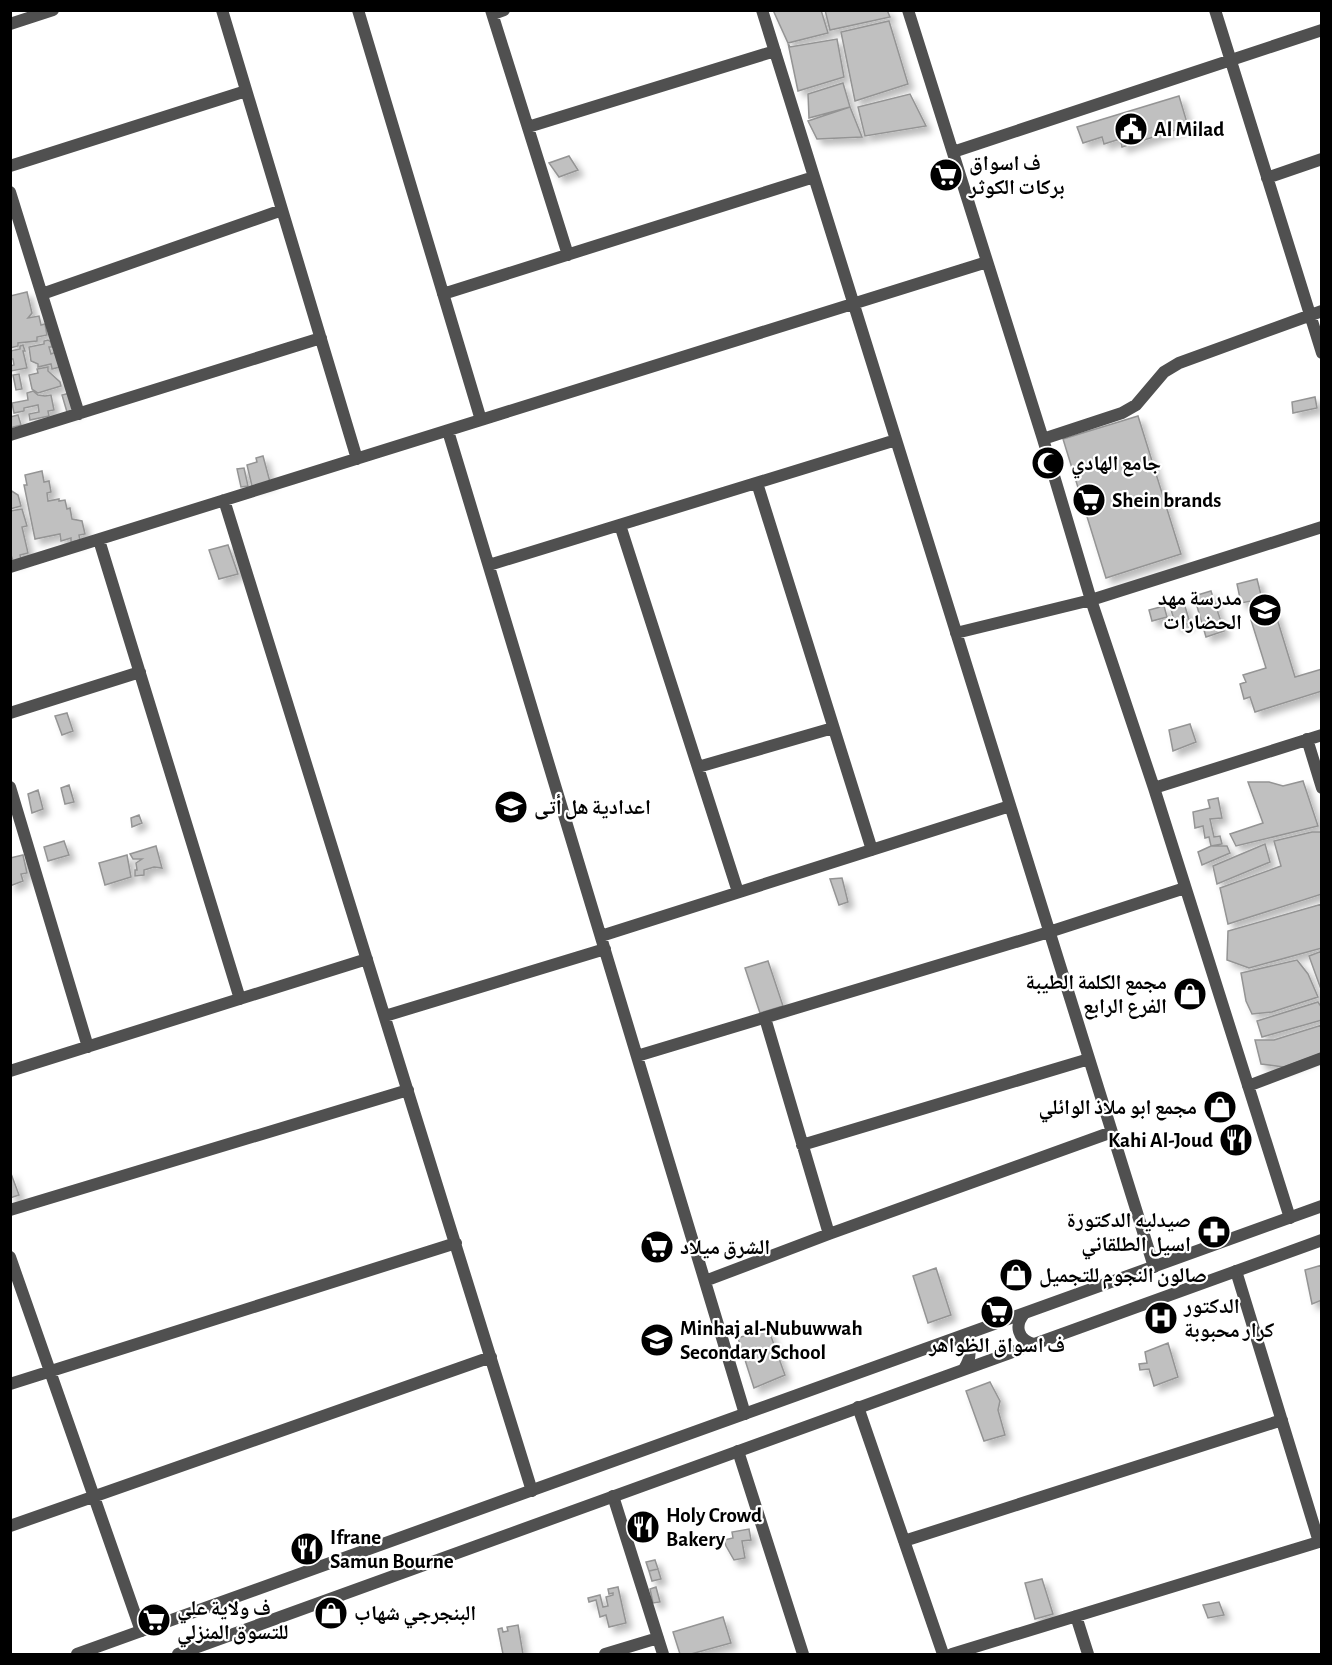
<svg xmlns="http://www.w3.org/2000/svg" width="1332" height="1665" font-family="'Alegreya Sans','Noto Naskh Arabic',sans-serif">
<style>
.building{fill:#c0c0c0;stroke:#949494;stroke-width:1.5;filter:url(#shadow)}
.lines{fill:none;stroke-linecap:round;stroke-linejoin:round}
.minor{stroke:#505050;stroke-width:12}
.tertiary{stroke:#505050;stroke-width:12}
.labels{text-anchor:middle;stroke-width:4.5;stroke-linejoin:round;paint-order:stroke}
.poi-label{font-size:21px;font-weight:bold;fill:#000;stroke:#fff;text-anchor:start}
</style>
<defs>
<filter id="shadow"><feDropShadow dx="5.5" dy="5.5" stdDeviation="3" flood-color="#0004"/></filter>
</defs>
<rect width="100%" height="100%" fill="#fff"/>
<path class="building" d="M773 10H821L828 33 788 43Z
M825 10H887L890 17 830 30Z
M889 21 908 84 855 101 841 32Z
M837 39 844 77 798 91 788 43 790 47Z
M843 83 850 107 809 118 808 94Z
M910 94 926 126 865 136 858 107Z
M1179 96 1188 126 1122 147 1120 139 1104 144 1102 137 1083 143 1077 127Z
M850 107 862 137 817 139 808 121Z
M569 156 578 170 559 177 549 163Z
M27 292 32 313 28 318 39 316 41 325 45 324 47 335 37 337V341L18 343V346L10 348V296Z
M48 340 51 342 52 347H49L51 354 56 352 60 367 52 369 51 364 38 367V364L31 361 29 347 44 344V341Z
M23 345 25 351H23L27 368 11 371 10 366 14 365 13 359H10V351L20 349V346Z
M48 367V371L60 382 61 386 38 393 32 389 29 375 38 373 37 369Z
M19 374 22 389 16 390 13 375Z
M33 391 38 395 45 396 51 395 54 410 48 411 49 416 30 420 29 414 39 412 38 405 24 408V411L14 413 12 403 28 400 27 393Z
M70 393 75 410 67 412 62 395Z
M1315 397 1317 408 1293 413 1292 402Z
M18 415 21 425 10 428V417Z
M1138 416 1181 554 1106 578 1063 439Z
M263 456 270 482 252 486 247 465 257 462 256 458Z
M244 468 248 486 241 487 237 469Z
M42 471 44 482 49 481 51 492 47 493 48 501 59 499V501L65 500 67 509 70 508 72 519 82 521 85 534 79 535 80 540 71 542V538L61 541 60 534 35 539 24 485H27L25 475Z
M10 490 18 495 21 506 10 509Z
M22 509 27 526 22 527 28 553 20 555 21 559 13 561 10 552V511Z
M228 545 238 574 219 579 209 550Z
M1257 579 1262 599 1241 603 1237 584Z
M1211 591 1224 631 1206 637 1194 596Z
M1184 603 1190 623 1176 627 1170 606Z
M1164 606 1167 617 1152 621 1149 610Z
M1275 612 1295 677 1322 669V691L1255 712 1250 697 1244 699 1240 684 1246 682 1243 675 1266 668 1251 620Z
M67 713 73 731 62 735 55 716Z
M1190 724 1196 742 1173 751 1169 730Z
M1303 781 1318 826 1236 846 1230 834 1263 823 1248 782H1269L1283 786Z
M69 785 74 802 65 804 61 788Z
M38 790 43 809 32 813 28 794Z
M1218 798 1222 818 1210 819 1214 837 1220 836 1222 844 1211 846 1209 837 1205 838 1203 826 1195 828 1193 812 1210 808 1208 800Z
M139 815 142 823 132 827 131 818Z
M1312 832H1322V894L1228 924 1220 888 1281 866 1274 841Z
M64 841 69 855 48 861 44 847Z
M1265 844 1270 862 1217 884 1213 866Z
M156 846 162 868 154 867 144 870V875L135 876V870H137L136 863 142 859H133L130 854Z
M1211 846H1227L1230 853 1202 865 1198 852Z
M23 855 27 873 21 874 23 881 10 886V858Z
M127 855 131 877 105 885 99 863Z
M842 878 848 902 839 905 830 879Z
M1322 904V948L1249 968 1227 960 1228 931Z
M1322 951V992L1309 956Z
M1297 960 1308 974 1318 997 1272 1012 1252 1014 1246 1001 1241 973Z
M768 961 783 1006 760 1013 745 968Z
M1318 1002 1322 1008V1020L1262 1037 1257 1021Z
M1322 1025V1053L1284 1067 1261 1064 1255 1040H1274Z
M10 1171 19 1195 10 1198Z
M1322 1265V1300L1312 1304 1305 1270Z
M936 1268 951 1315 928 1323 913 1276Z
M768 1328 785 1375 754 1388 738 1338Z
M1168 1343 1178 1377 1154 1386 1149 1369 1140 1370 1139 1364 1147 1363 1145 1352Z
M990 1382 1000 1401 998 1410 1005 1435 984 1441 966 1391Z
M749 1529 751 1540 742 1541 745 1558 734 1560 726 1546 724 1540 733 1538 732 1532Z
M655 1560 658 1569 649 1571 646 1562Z
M658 1569 661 1579 652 1581 649 1571Z
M1042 1579 1053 1614 1035 1619 1025 1583Z
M618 1587 626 1623 609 1627 606 1615 600 1617 596 1600 589 1602 588 1598 600 1595 603 1607 608 1606 606 1597 613 1595V1593L609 1594 608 1589Z
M656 1587 660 1602 653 1603 650 1589Z
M1219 1602 1224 1615 1208 1618 1203 1605Z
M723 1617 731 1643 691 1654H680L673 1632Z
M518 1625 523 1654H503L498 1629 502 1628 503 1632 508 1631 507 1627Z"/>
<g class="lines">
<path class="minor" d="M222 10 357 459
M358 10 481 420
M491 10 568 255
M762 10 1154 1267
M908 10 1043 439 1091 600 1154 788 1290 1218
M1215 10 1322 353
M493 14 504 10
M10 24 53 10
M528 127 775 51
M953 152 1322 30
M10 166 246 91
M1267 178 1322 159
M10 192 79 414
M42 294 282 210
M443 294 814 177
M448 431 745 1414
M10 435 321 338
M1043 439 1122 413 1136 405 1164 372 1179 363 1322 311
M757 483 872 850
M224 500 532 1491
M620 525 738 892
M99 540 240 999
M489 565 896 440
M10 567 987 262
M956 633 1091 600 1322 527
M10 713 140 672
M1307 739 1322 788
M698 767 833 728
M10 787 88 1047
M1154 788 1322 735
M601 936 1010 806
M385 1016 605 949
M765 1018 829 1234
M637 1056 1049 932 1185 888
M10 1071 367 959
M1248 1086 1322 1058
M802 1145 1089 1059
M10 1210 408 1090
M10 1257 141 1631
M1236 1271 1319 1542
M705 1281 829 1234 1112 1132
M10 1384 456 1243
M858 1407 943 1654
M738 1451 803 1654
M613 1496 663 1654
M10 1526 491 1357
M904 1541 1282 1420
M1076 1616 1088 1654
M605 1654 658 1638
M952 1654 1322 1541"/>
<path class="tertiary" d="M1024 1314C1014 1326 1018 1339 1033 1344
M954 1339C972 1344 973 1355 964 1369
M77 1654 1322 1206
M178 1654 1322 1240"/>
</g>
<defs>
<g id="civic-disc" transform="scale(1.725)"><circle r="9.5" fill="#000" stroke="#fff"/><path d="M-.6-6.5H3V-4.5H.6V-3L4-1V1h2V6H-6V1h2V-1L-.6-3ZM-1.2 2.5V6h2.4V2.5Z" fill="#fff"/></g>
<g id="supermarket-disc" transform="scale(1.725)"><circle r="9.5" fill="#000" stroke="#fff"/><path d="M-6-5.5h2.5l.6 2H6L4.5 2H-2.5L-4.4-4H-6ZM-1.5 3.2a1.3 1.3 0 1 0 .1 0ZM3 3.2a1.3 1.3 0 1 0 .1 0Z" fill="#fff"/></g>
<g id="mosque-disc" transform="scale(1.725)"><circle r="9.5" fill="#000" stroke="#fff"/><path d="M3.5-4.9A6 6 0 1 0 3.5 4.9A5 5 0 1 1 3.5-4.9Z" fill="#fff"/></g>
<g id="school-disc" transform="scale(1.725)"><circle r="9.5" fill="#000" stroke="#fff"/><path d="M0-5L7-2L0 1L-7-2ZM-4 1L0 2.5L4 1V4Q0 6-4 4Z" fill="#fff"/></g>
<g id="shop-disc" transform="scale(1.725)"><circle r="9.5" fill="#000" stroke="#fff"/><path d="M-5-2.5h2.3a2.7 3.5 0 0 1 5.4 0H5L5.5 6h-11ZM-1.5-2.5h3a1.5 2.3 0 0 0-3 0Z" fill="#fff"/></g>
<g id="restaurant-disc" transform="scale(1.725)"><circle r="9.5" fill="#000" stroke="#fff"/><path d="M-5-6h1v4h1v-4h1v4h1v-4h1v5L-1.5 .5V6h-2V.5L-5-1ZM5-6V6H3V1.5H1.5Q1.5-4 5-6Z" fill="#fff"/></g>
<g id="pharmacy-disc" transform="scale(1.725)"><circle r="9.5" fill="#000" stroke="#fff"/><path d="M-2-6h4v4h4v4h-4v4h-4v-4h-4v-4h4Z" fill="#fff"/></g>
<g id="hospital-disc" transform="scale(1.725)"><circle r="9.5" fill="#000" stroke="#fff"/><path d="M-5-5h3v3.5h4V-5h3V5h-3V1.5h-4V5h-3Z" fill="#fff"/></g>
</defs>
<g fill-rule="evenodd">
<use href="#civic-disc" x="1131" y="129"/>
<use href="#supermarket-disc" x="946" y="175"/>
<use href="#mosque-disc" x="1048" y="463"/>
<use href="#supermarket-disc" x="1089" y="500"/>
<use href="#school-disc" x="1265" y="610"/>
<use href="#school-disc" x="511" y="807"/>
<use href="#shop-disc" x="1190" y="994"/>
<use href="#shop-disc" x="1220" y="1107"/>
<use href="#restaurant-disc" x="1236" y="1140"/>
<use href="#pharmacy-disc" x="1214" y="1232"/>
<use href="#supermarket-disc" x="657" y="1247"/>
<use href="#shop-disc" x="1016" y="1275"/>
<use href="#supermarket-disc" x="997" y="1312"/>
<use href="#hospital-disc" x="1161" y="1318"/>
<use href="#school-disc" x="657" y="1340"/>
<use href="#restaurant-disc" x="643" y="1527"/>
<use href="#restaurant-disc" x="307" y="1549"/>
<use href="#shop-disc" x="331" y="1613"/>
<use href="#supermarket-disc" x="154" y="1620"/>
</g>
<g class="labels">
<g class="poi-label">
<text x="1154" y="136">Al Milad</text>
<text x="969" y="170">ف اسواق<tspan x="969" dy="24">بركات الكوثر</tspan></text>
<text x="1071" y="470">جامع الهادي</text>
<text x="1112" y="507">Shein brands</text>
<text x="1242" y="605" text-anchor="end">مدرسة مهد<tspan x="1242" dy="24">الحضارات</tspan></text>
<text x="534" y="814">اعدادية هل أتى</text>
<text x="1167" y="989" text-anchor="end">مجمع الكلمة الطيبة<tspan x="1167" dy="24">الفرع الرابع</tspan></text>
<text x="1197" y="1114" text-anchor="end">مجمع ابو ملاذ الوائلي</text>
<text x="1213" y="1147" text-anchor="end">Kahi Al-Joud</text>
<text x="1191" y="1227" text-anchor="end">صيدليه الدكتورة<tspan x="1191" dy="24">اسيل الطلقاني</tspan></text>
<text x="680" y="1254">الشرق ميلاد</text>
<text x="1039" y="1282">صالون النجوم للتجميل</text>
<text x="1184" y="1313">الدكتور<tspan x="1184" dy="24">كرار محبوبة</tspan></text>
<text x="680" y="1335">Minhaj al-Nubuwwah<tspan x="680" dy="24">Secondary School</tspan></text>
<text x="997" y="1352" text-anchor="middle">ف اسواق الظواهر</text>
<text x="666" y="1522">Holy Crowd<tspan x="666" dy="24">Bakery</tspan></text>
<text x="330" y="1544">Ifrane<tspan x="330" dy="24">Samun Bourne</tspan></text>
<text x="177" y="1615">ف ولاية علي<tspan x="177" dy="24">للتسوق المنزلي</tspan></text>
<text x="354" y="1620">البنجرجي شهاب</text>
</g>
</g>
<rect width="1332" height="1665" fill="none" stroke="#000000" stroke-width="24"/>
</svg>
